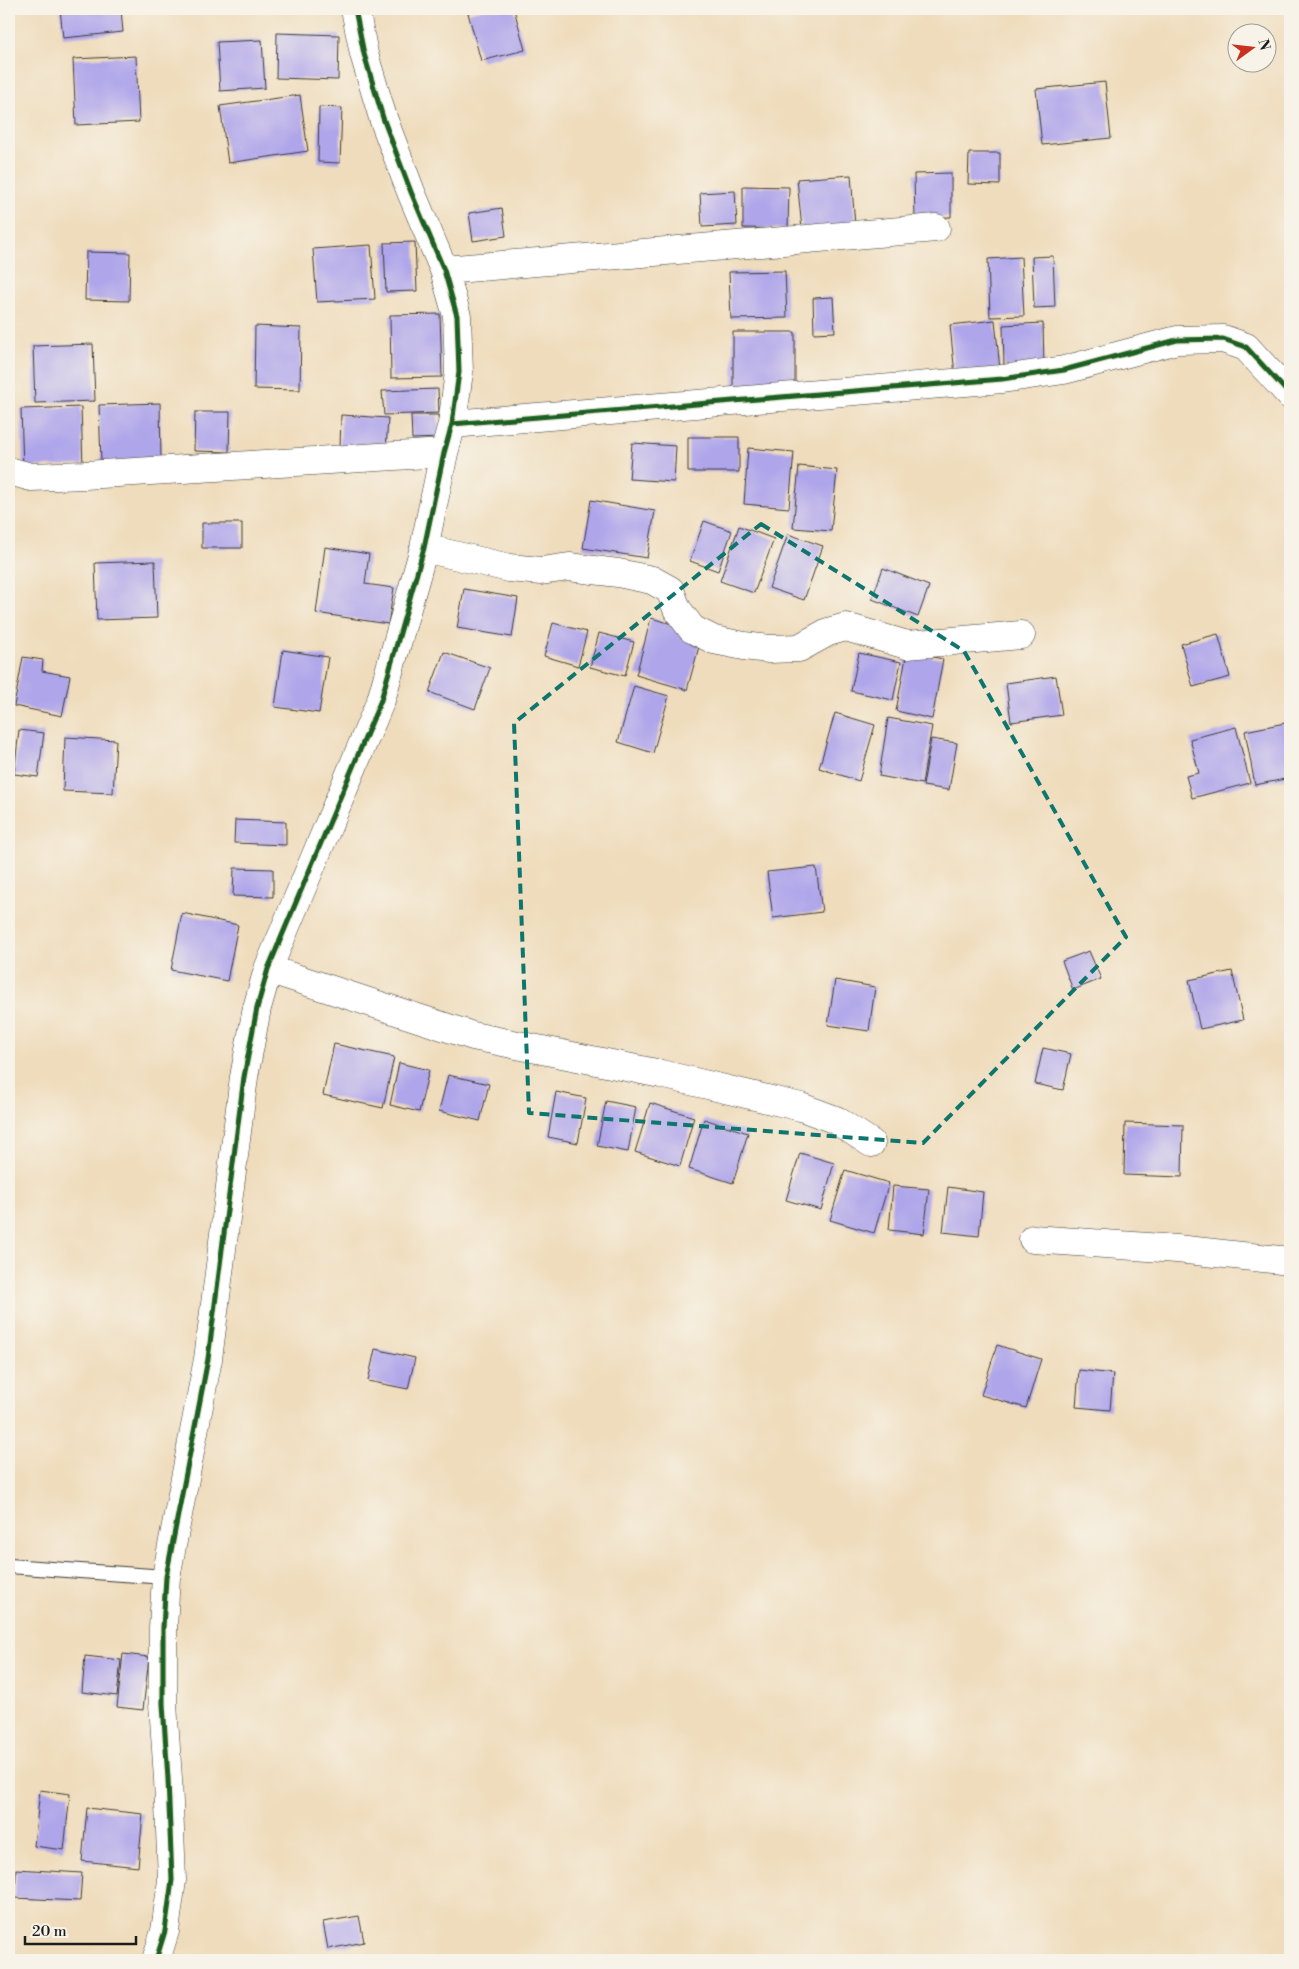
<svg xmlns="http://www.w3.org/2000/svg" width="1299" height="1969" font-family="'Libre Bodoni',serif">
<style>
.building{fill:#afa5ea}
.lines{fill:none;stroke-linecap:round;stroke-linejoin:round}
.lane-casing{stroke:#3c3934;stroke-width:16}
.street-casing{stroke:#3c3934;stroke-width:29}
.lane{stroke:#fff;stroke-width:14}
.street{stroke:#fff;stroke-width:28}
.cycleway-casing{stroke:#f7f3e8;stroke-width:8}
.cycleway{stroke:#1b5e20;stroke-width:5}
.marked{fill:none;stroke:#0f766e;stroke-width:4;stroke-dasharray:10 6;stroke-linejoin:round}
</style>
<rect width="100%" height="100%" fill="#f7f3e8"/>
<filter id="ink" filterUnits="userSpaceOnUse"><feTurbulence type="fractalNoise" baseFrequency=".02" numOctaves="2"/><feDisplacementMap in="SourceGraphic" scale="10" xChannelSelector="R" yChannelSelector="G"/><feConvolveMatrix kernelMatrix="1 2 1 2 8 2 1 2 1" color-interpolation-filters="sRGB"/></filter>
<filter id="wash" filterUnits="userSpaceOnUse"><feTurbulence type="fractalNoise" baseFrequency=".0096" numOctaves="4" result="noise"/><feDisplacementMap in="SourceGraphic" scale="20" xChannelSelector="R" yChannelSelector="G"/><feGaussianBlur stdDeviation="1.12" result="paint"/><feColorMatrix in="noise" values="0 0 0 0 0 0 0 0 0 0 0 0 0 0 0 0 0 1.4 0 .05"/><feComposite in="paint" operator="in"/></filter>
<g filter="url(#wash)">
<rect width="100%" height="100%" fill="#efdcbc"/>
<g id="blocks">
<path class="building" d="M60 9H121L123 32 63 38Z
M483 9H514L525 50 481 61 468 13Z
M277 33 339 35 338 80 276 78Z
M262 40 265 88 220 91 217 42Z
M136 56 139 122 76 125 73 59Z
M1105 82 1111 138 1042 145 1036 89Z
M300 95 308 151 228 163 220 106Z
M319 107 342 108 340 163 318 162Z
M969 153H1000V185L968 184Z
M951 173V217L915 218 914 174Z
M851 175 855 225 802 229 797 179Z
M743 186 789 187 788 229 743 228Z
M735 191 737 225 702 227 700 193Z
M502 208 506 236 473 241 469 213Z
M415 242 417 291 386 292 384 243Z
M371 245 375 299 317 302 313 249Z
M86 252 130 253 129 301 85 300Z
M1053 256 1055 307 1034 308 1032 257Z
M1021 257 1024 316 990 317 988 259Z
M785 271 787 318 731 319 729 272Z
M833 297 835 332 814 333 813 298Z
M440 314 442 377 391 378 390 315Z
M995 320 1000 370 955 375 950 325Z
M1043 323 1044 366 1004 367 1003 325Z
M255 326 301 328 300 390 254 389Z
M733 332H795V388L733 387Z
M93 344 95 401 35 403 33 346Z
M438 389 439 413 384 415 382 391Z
M160 403 161 460 101 462 99 405Z
M81 407 83 465 23 467 21 409Z
M195 412H230L229 452 194 451Z
M341 415 388 418 386 450 340 448Z
M411 415H438L440 438 412 439Z
M688 437H739V472H688Z
M632 443 676 446 674 482 629 479Z
M748 448 794 452 789 508 744 504Z
M799 466 837 470 831 531 793 528Z
M591 500 655 511 647 558 583 548Z
M704 521 732 531 718 571 690 561Z
M202 523H242V548H202Z
M739 526 774 539 754 593 720 581Z
M788 534 823 546 804 600 769 588Z
M325 547 369 554 365 584 394 588 388 624 316 613Z
M155 561 157 618 97 620 95 563Z
M883 568 929 586 918 617 872 599Z
M464 589 518 598 512 637 457 628Z
M651 618 686 628 700 643 687 690 636 675Z
M553 623 587 632 578 666 544 656Z
M599 633 634 642 625 676 590 667Z
M1218 634 1230 677 1193 687 1181 644Z
M283 650 328 657 319 713 275 707Z
M444 652 490 668 475 709 429 692Z
M907 652 943 659 932 719 896 711Z
M859 653 901 662 893 700 851 691Z
M23 657 43 660 42 671 70 676 62 716 14 706Z
M1056 676 1062 715 1011 722 1006 683Z
M634 686 669 696 653 753 618 742Z
M835 713 875 725 859 781 819 768Z
M888 718 932 726 922 784 879 776Z
M1290 722V778L1255 785 1245 731Z
M1236 727 1250 783 1192 798 1186 776 1199 773 1190 739Z
M19 730 44 733 38 777 14 774Z
M65 737 116 740 113 793 63 791Z
M931 739 957 743 949 790 923 786Z
M235 820 286 822V845L234 843Z
M816 867 822 912 773 918 767 872Z
M234 868 273 869V897L233 896Z
M182 913 238 925 227 981 171 970Z
M1089 951 1101 979 1073 990 1062 961Z
M1232 971 1243 1020 1200 1029 1189 980Z
M835 980 875 987 869 1031 828 1025Z
M334 1044 394 1057 383 1108 323 1095Z
M1043 1048 1071 1054 1063 1090 1035 1084Z
M399 1063 429 1070 419 1112 390 1105Z
M448 1075 489 1084 480 1121 439 1111Z
M556 1092 586 1098 578 1143 548 1137Z
M606 1101 636 1107 628 1152 597 1146Z
M650 1103 694 1117 680 1166 635 1152Z
M704 1119 748 1133 733 1183 689 1169Z
M1125 1123 1183 1125 1182 1177 1124 1175Z
M800 1153 834 1163 821 1210 786 1200Z
M845 1170 889 1183 874 1233 830 1220Z
M893 1186 929 1189 924 1234 889 1230Z
M948 1187 983 1192 979 1236 943 1232Z
M997 1345 1041 1359 1026 1408 981 1395Z
M375 1349 415 1358 408 1389 368 1381Z
M1079 1370 1113 1374 1110 1410 1076 1407Z
M123 1654 149 1657 143 1710 117 1707Z
M85 1656 121 1660 117 1696 82 1692Z
M40 1790 70 1794 64 1850 34 1846Z
M87 1808 143 1814 138 1867 82 1861Z
M16 1869 82 1873 80 1901 15 1898Z
M359 1916 364 1942 328 1949 323 1922Z"/>
</g>
</g>
<g filter="url(#ink)">
<use href="#blocks" fill-opacity="0" stroke="#3c3934" stroke-width="1"/>
<g class="lines">
<g class="lane-casing">
<path id="lane" d="M9 1566 166 1577"/>
</g>
<g class="street-casing">
<path id="street" d="M444 270 936 228
M452 424 1002 379 1064 370 1177 340 1223 339 1246 347 1290 395
M9 471 31 477 85 475 444 453
M424 548 509 568 541 571 569 567 618 573 652 580 670 590 677 609 692 629 714 640 744 646 769 649 799 648 828 632 846 627 907 645 1021 635
M268 969 473 1036 661 1074 801 1107 836 1120 871 1143
M1033 1239 1177 1249 1290 1261
M156 1960 165 1931 172 1880 168 1779 163 1704V1628L166 1577 208 1359 244 1077 257 1008 268 969 381 700 424 548 444 453 452 424 459 372 457 316 444 270 411 192 383 118 364 54 355 9"/>
</g>
<use href="#lane" class="lane"/>
<use href="#street" class="street"/>
<g class="cycleway-casing">
<path id="cycleway" d="M452 424 1002 379 1064 370 1177 340 1223 339 1246 347 1290 395
M156 1960 165 1931 172 1880 168 1779 163 1704V1628L166 1577 208 1359 244 1077 257 1008 268 969 381 700 424 548 444 453 452 424 459 372 457 316 444 270 411 192 383 118 364 54 355 9"/>
</g>
<use href="#cycleway" class="cycleway"/>
</g>
</g>
<path class="marked" d="M761 524 964 651 1126 937 923 1143 529 1113 514 723Z"/>
<rect width="1299" height="1969" fill="none" stroke="#f7f3e8" stroke-width="30"/>
<g transform="translate(1252 48) rotate(75)"><circle r="24" fill="#f7f3e8" stroke="#9f9d96"/>
<path d="M0-4L9 19L0 12L-9 19Z" fill="#c8321e"/>
<text y="-8" font-size="14" font-weight="bold" text-anchor="middle" fill="#1c1c1c">N</text>
</g>
<path d="M25 1936v8h111v-8" fill="none" stroke="#1c1c1c" stroke-width="2.5"/>
<text x="32" y="1936" font-size="15" fill="#1c1c1c" stroke="#f7f3e8" stroke-width="4" paint-order="stroke">20 m</text>
</svg>
